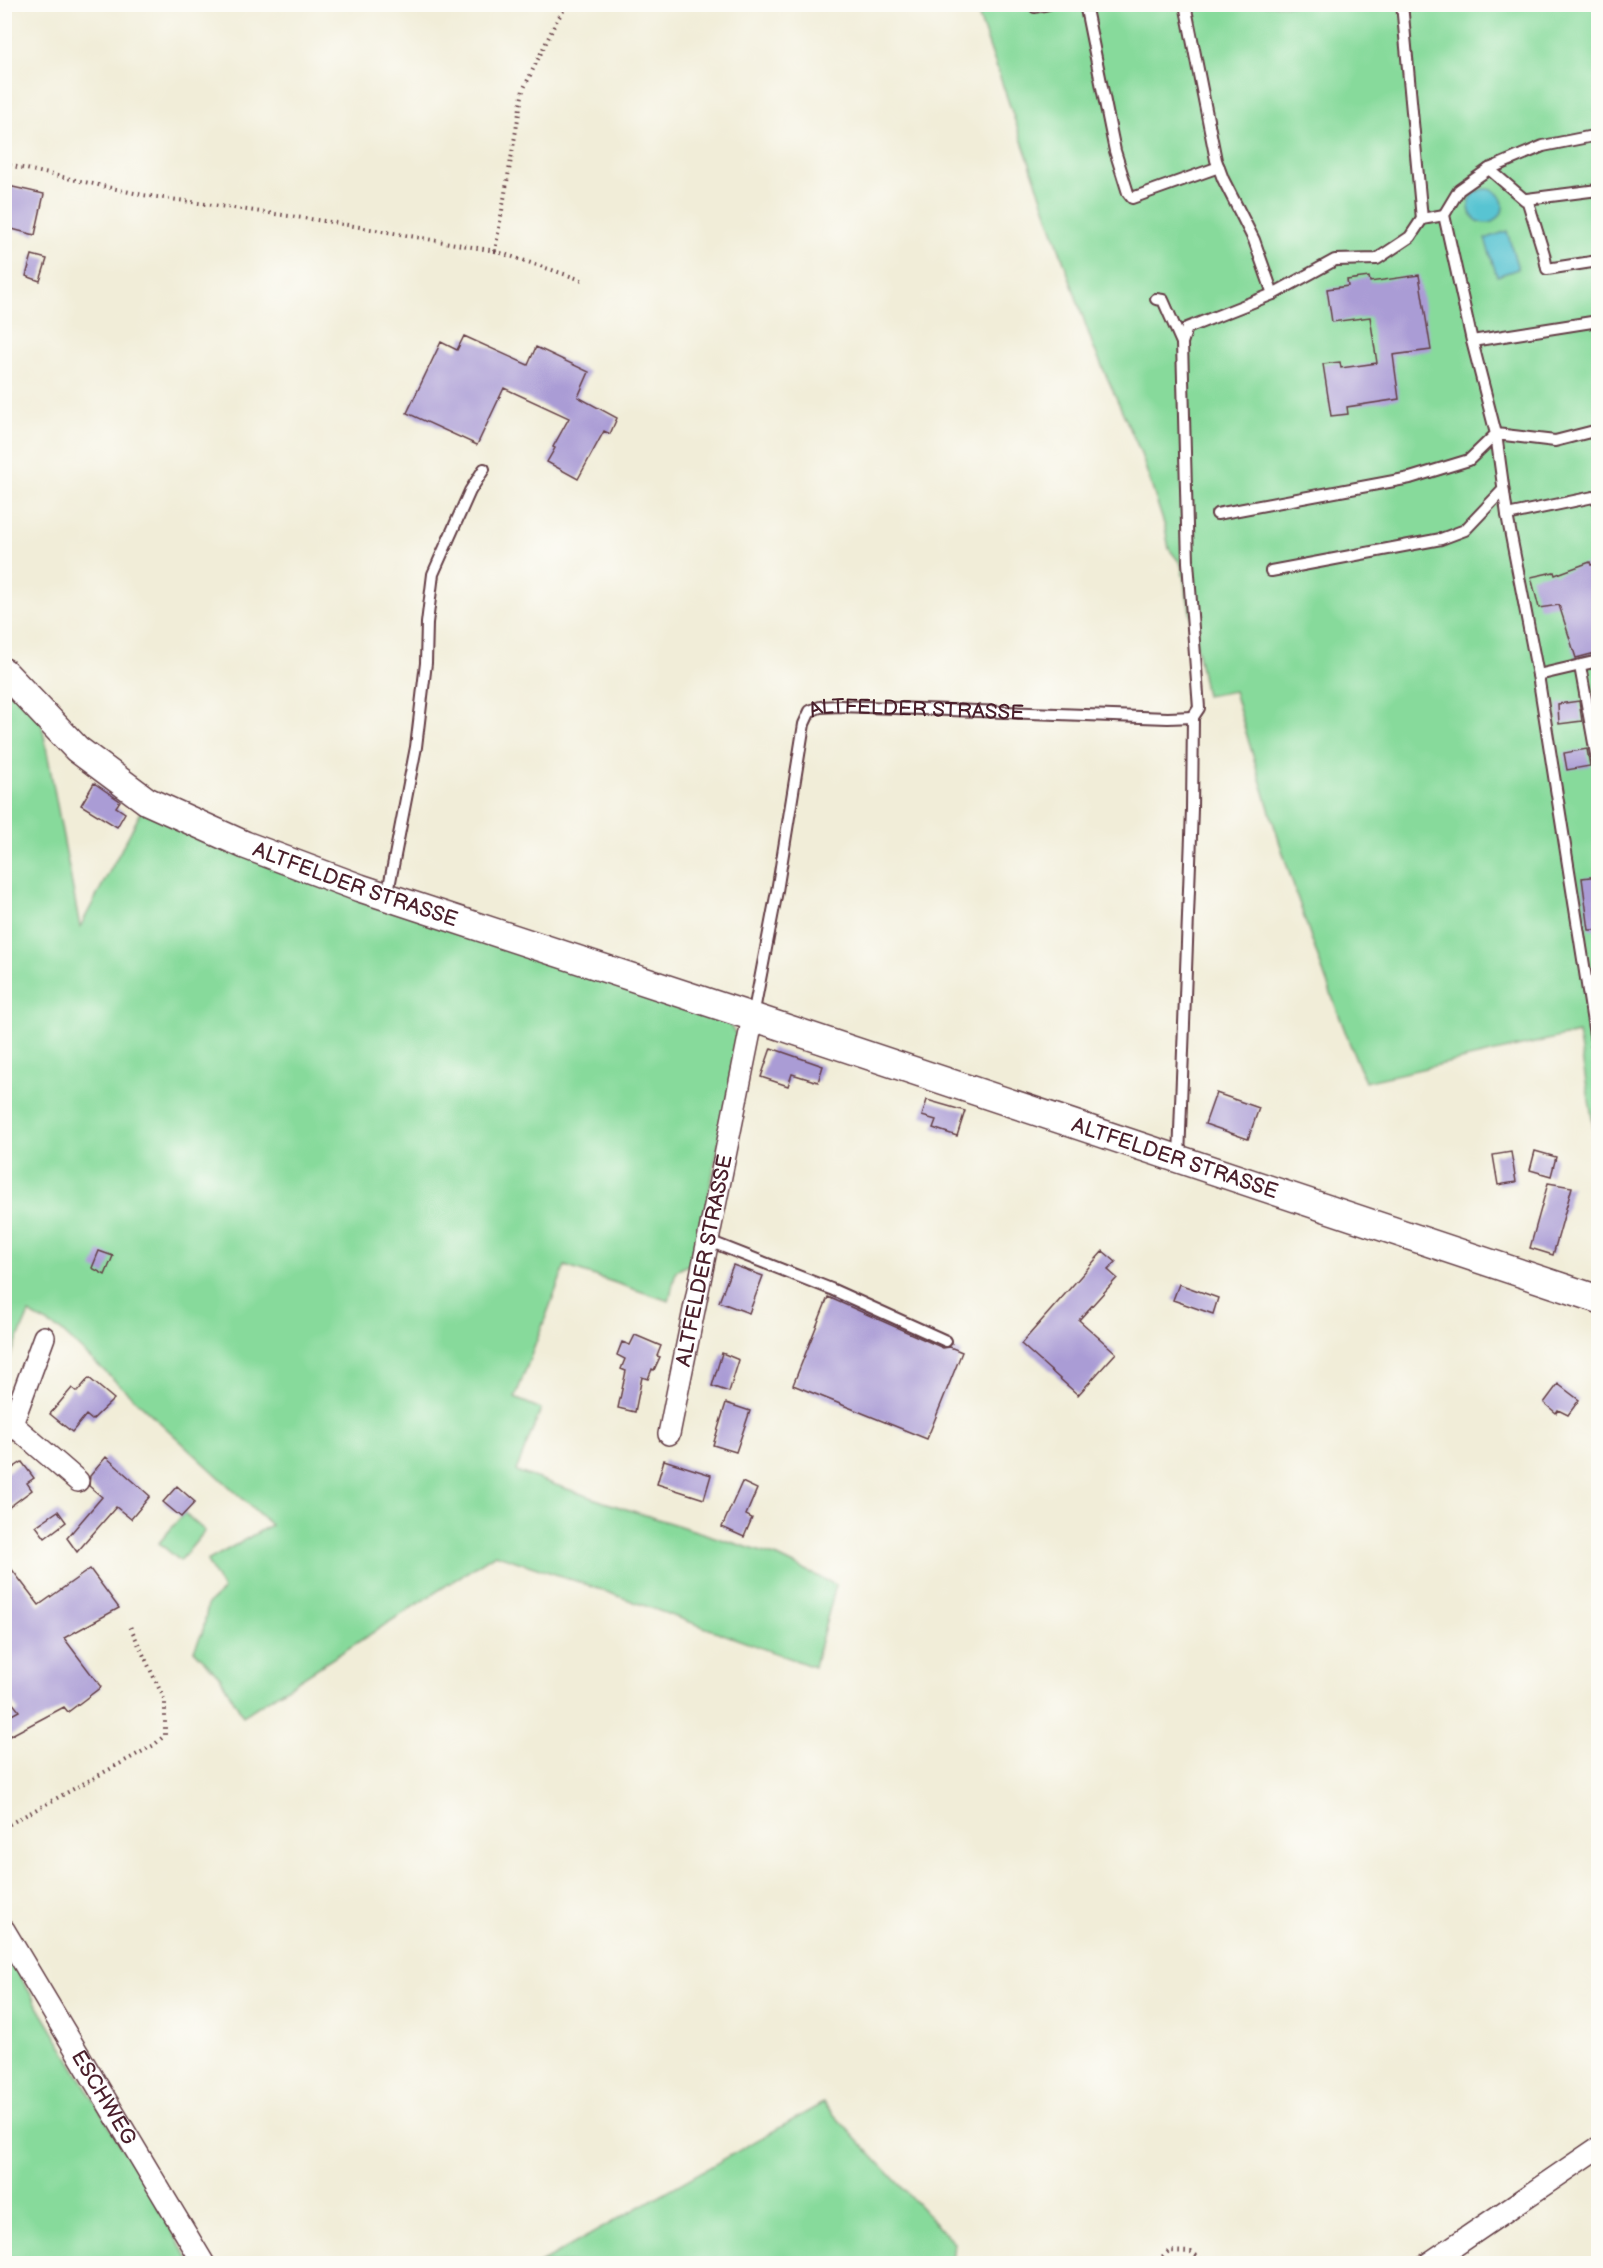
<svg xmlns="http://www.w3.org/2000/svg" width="1603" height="2268" font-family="'Balsamiq Sans',sans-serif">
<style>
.green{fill:#87da9b;stroke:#687c63;stroke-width:1.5}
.water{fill:#59c4d2;stroke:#52727e;stroke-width:1.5}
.building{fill:#aa9cd5}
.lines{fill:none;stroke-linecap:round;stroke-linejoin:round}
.service-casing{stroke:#633e45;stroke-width:14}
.minor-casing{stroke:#633e45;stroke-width:24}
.tertiary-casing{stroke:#633e45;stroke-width:30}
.path{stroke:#633e45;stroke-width:4;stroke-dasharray:1.5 4.5;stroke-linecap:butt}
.service{stroke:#fff;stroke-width:10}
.minor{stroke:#fff;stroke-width:21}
.tertiary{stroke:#fff;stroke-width:27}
.labels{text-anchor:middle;stroke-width:5;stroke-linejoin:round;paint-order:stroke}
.street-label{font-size:21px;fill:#4a1f2b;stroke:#fdfcf7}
</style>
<rect width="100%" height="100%" fill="#fdfcf7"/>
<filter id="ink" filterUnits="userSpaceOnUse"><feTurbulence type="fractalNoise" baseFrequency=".0167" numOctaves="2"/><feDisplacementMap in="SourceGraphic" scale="12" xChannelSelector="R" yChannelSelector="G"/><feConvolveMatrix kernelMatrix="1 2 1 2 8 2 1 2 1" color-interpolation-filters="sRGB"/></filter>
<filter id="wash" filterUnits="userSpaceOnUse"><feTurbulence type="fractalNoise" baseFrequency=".008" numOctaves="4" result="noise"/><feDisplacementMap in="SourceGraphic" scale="24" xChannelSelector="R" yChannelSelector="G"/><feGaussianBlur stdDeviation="1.35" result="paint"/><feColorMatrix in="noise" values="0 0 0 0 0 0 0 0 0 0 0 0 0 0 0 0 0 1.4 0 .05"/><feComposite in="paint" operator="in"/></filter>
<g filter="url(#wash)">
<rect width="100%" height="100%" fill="#f1edd8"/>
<path class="green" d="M975 5H1598V1155L1578 1033 1365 1082C1313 954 1272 823 1234 691L1206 696 1181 564 1169 549 1165 527 1140 451 1093 346Z
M5 672 39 709 80 927 147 801 727 1021 739 1039 696 1261 676 1271 669 1301 565 1266 515 1398 541 1409 516 1471 604 1502 778 1557 836 1585 814 1667 582 1583 495 1554 243 1716 220 1677 194 1650 203 1631 208 1604 223 1590 207 1561 271 1525 60 1330 29 1313 5 1369Z
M184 1513 205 1531 180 1561 159 1543Z
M5 1951 191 2263H5Z
M823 2103 954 2243 952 2263H540Z"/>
<path class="water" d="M1469 206a17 17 0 1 1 34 0a17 17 0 1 1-34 0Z
M1507 231 1518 269 1497 276 1485 239Z"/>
<g id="blocks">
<path class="building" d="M4 185 44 194 35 235 4 227Z
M32 255 47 259 40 281 26 276Z
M1419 275 1431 350 1393 355 1399 399 1347 407 1348 414 1331 416 1323 364 1340 362 1341 368 1377 363 1370 317 1332 322 1327 289 1348 286 1347 280 1369 277 1370 282Z
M464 336 528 365 536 347 589 372 578 397 617 418 610 434 604 431 578 479 547 462 555 448 553 447 569 418 504 388 477 445 407 413 441 342 457 350Z
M1590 562 1591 565 1599 563V652L1576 658 1559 605 1539 608 1531 577 1554 572 1555 575Z
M1579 701 1582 721 1559 724 1558 704Z
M1587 749 1590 766 1567 770 1564 753Z
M94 783 120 801 116 807 125 813 117 827 81 805Z
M1599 876V930H1589L1582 878Z
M771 1048 823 1066 818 1082 792 1074 788 1086 761 1077Z
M1216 1093 1259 1108 1248 1139 1205 1124Z
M927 1100 965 1111 957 1136 933 1128 936 1120 922 1116Z
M1535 1151 1556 1157 1551 1176 1530 1170Z
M1511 1152 1516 1182 1498 1185 1493 1155Z
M1548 1183 1572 1187 1553 1255 1530 1248Z
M99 1251 113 1256 105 1275 92 1268Z
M1103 1251 1116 1262 1108 1270 1117 1278 1079 1320 1116 1353 1078 1395 1021 1344Z
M733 1265 763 1276 749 1313 719 1302Z
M1179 1284 1218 1298 1213 1314 1173 1300Z
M828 1297 943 1348 950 1347 962 1352 927 1439 793 1385Z
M635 1335 661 1346 657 1356 660 1357 654 1370 652 1369 648 1379 642 1377 635 1412 618 1408 626 1371 621 1369 625 1359 617 1355 622 1342 630 1345Z
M722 1353 739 1360 729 1392 712 1386Z
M89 1378 114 1399 92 1420 86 1415 72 1432 50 1414 72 1388 77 1392Z
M1558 1384 1579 1400 1568 1415 1558 1410 1556 1413 1544 1403Z
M726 1403 750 1411 736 1452 713 1445Z
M106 1457 150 1496 131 1519 116 1507 77 1552 67 1538 102 1497 89 1486 90 1476Z
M664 1460 711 1475 704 1499 657 1484Z
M22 1462 34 1478 27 1483 32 1490 4 1511V1474Z
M742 1482 757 1489 746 1515 752 1518 744 1537 722 1527Z
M177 1486 195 1502 181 1517 163 1502Z
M58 1511 66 1522 45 1538 36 1526Z
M4 1559 39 1605 90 1569 119 1608 64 1638 101 1687 68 1712 64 1707 4 1739V1719L19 1711 4 1692Z"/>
</g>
</g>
<g filter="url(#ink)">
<use href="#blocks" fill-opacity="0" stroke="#633e45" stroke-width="1.5"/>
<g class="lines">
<g class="service-casing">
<g id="service">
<path d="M1085 4 1115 151 1128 193 1132 198 1219 167"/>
<path d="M1185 4 1216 160 1223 179 1254 240 1273 294"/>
<path d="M1402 4 1422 219"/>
<path d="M1035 7 1049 4"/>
<path d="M1489 169 1543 146 1598 135"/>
<path d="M1527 199 1598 190"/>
<path d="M1156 299 1163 300 1182 343"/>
<path d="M1472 341 1598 321"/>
<path d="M1598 430 1555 441 1496 434 1507 515 1538 675 1598 1054"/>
<path d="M1217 514 1410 478 1469 460 1496 434 1472 341 1444 215 1459 190 1489 169 1525 200 1527 199 1544 254 1547 269 1598 261"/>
<path d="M1507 515 1598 496"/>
<path d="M1271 571 1441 539 1465 530 1503 490"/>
<path d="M1580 666 1598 765"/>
<path d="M1538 675 1598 661"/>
<path d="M387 897 416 747 426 663 427 623 433 574 470 491 484 469"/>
<path id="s1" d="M753 1016 777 891 804 724 810 711 820 707 840 706 1168 718 1193 717"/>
<path d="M1179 1158 1192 809 1193 717 1199 708 1188 562 1182 343 1187 328 1273 294 1335 260 1377 259 1410 237 1422 219 1444 215"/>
<path d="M709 1241 831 1289 946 1341"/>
</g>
</g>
<g class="minor-casing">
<g id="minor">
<path d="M12 1424 78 1481"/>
<path d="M4 1434 12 1424 44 1337"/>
<path id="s2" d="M669 1434 753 1017"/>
<path id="s3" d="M4 1930 204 2264"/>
<path d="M1428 2264 1598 2148"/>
</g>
</g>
<g class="tertiary-casing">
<g id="tertiary">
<path id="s4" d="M4 672 77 749 147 801 245 845 360 888 753 1017 1598 1299"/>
</g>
</g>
<path class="path" d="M4 164 143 195 331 222 495 251 523 90 557 20 568 4
M495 251 585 281
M4 1827 154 1745 165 1735V1701L129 1624
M1153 2264 1169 2251 1191 2252 1209 2264"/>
<use href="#service" class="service"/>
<use href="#minor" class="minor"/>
<use href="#tertiary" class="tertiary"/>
</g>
</g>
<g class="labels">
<g class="street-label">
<text dy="7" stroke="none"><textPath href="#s1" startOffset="418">ALTFELDER STRASSE</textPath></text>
<text dy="7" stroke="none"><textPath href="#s4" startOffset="418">ALTFELDER STRASSE</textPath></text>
<text dy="7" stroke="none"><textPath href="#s4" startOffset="1282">ALTFELDER STRASSE</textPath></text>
<text dy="7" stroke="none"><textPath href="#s2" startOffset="177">ALTFELDER STRASSE</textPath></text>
<text dy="7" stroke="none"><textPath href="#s3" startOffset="195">ESCHWEG</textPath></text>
</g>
</g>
<rect width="1603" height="2268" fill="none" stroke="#fdfcf7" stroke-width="24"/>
</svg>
